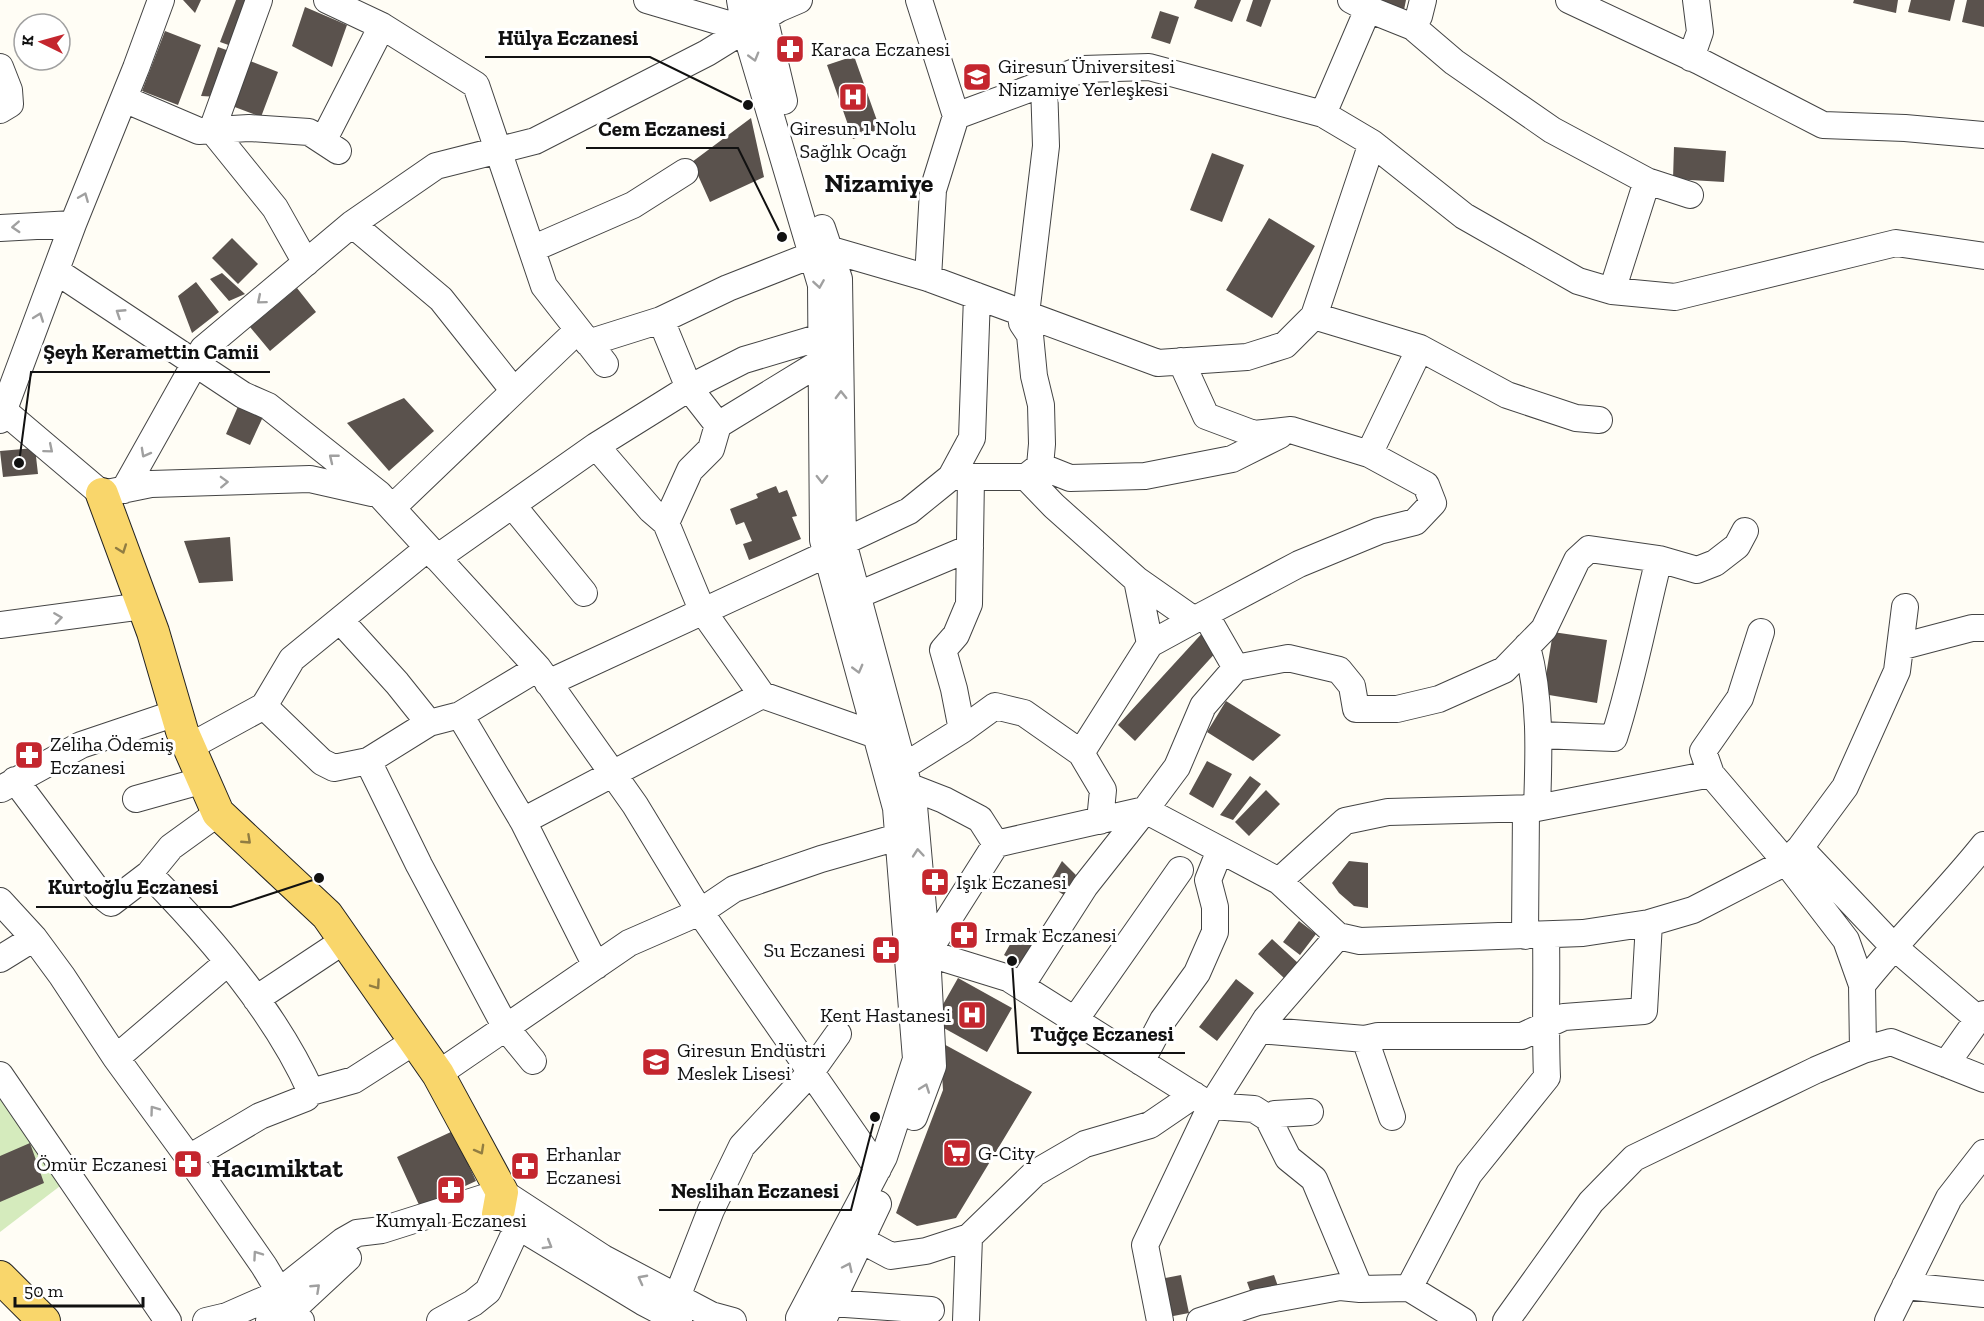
<svg xmlns="http://www.w3.org/2000/svg" width="1984" height="1321" font-family="'Zilla Slab',serif">
<style>
.green{fill:#d5ebbd}
.building{fill:#5a524d}
.lines{fill:none;stroke-linecap:round;stroke-linejoin:round}
.minor-casing{stroke:#444;stroke-width:28}
.major-casing{stroke:#222;stroke-width:34}
.minor{stroke:#fff;stroke-width:26}
.major{stroke:#f9d66b;stroke-width:32}
.oneway{stroke:#a0a0a0}
.oneway2{stroke:#917d42}
.labels{text-anchor:middle;stroke-width:6;stroke-linejoin:round;paint-order:stroke}
.poi-label{font-size:20px;fill:#111;stroke:#fff;text-anchor:start}
.district-label{font-size:26px;font-weight:bold;fill:#111;stroke:#fff}
.leader{fill:none;stroke:#111;stroke-width:2}
.callout-dot{fill:#111;stroke:#fff;stroke-width:2}
.callout-label{font-size:21px;text-anchor:middle;font-weight:bold;fill:#111;stroke:#fff;stroke-width:6;stroke-linejoin:round;paint-order:stroke}
</style>
<rect width="100%" height="100%" fill="#fffdf5"/>
<path class="green" d="M0 1092 64 1183 0 1232Z"/>
<path class="building" d="M183 0H201L195 13Z
M236 0H255L237 48 220 42Z
M1197 0H1241L1232 22 1194 8Z
M1253 0H1271L1261 27 1246 21Z
M1379 0H1406L1404 10Z
M1854 0H1898L1896 13 1853 3Z
M1911 0H1955L1950 21 1908 12Z
M1967 0H1984V27L1962 22Z
M305 7 347 25 332 67 292 46Z
M1160 11 1179 17 1170 44 1151 38Z
M165 31 201 45 178 105 142 91Z
M218 47 235 53 219 97 201 96Z
M854 56 880 129 853 139 827 65Z
M250 61 278 72 261 117 232 106Z
M751 118 764 177 710 202 692 162Z
M1674 147 1726 151 1724 182 1673 179Z
M1212 153 1244 165 1222 222 1190 210Z
M1269 218 1315 246 1272 318 1226 290Z
M232 238 258 264 238 284 212 258Z
M222 273 245 294 229 301 210 279Z
M196 282 219 312 192 333 178 296Z
M297 288 316 312 270 351 250 327Z
M243 395 268 406 250 445 226 434Z
M404 398 434 431 389 471 347 423Z
M35 448 38 474 3 477 0 451Z
M776 486 779 493 787 490 797 516 792 517 801 539 749 560 743 544 752 541 744 522 736 525 730 509 758 498 756 494Z
M230 537 233 581 199 583 184 541Z
M1206 629 1219 649 1135 741 1118 725Z
M1553 632 1607 640 1597 703 1543 694Z
M1226 701 1281 735 1253 761 1207 732Z
M1207 761 1232 774 1213 808 1189 794Z
M1250 776 1261 784 1233 820 1220 815Z
M1266 790 1280 804 1249 836 1235 822Z
M1062 861 1076 875 1064 895 1048 885Z
M1349 861 1368 863V908L1354 906 1339 893 1332 883Z
M1299 921 1316 934 1300 955 1283 942Z
M1017 932 1038 944 1025 967 1004 955Z
M1272 939 1298 963 1284 978 1258 954Z
M958 978 1012 1008 987 1052 933 1022Z
M1236 979 1254 993 1217 1041 1199 1027Z
M940 1042 1032 1092 956 1218 917 1226 896 1213 943 1090Z
M453 1131 476 1181 420 1207 397 1157Z
M30 1143 44 1183 0 1202V1156Z
M1181 1275 1189 1313 1163 1318 1155 1280Z
M1274 1275 1280 1292 1252 1296 1247 1282Z"/>
<g class="lines">
<g class="minor-casing">
<path id="minor" d="M259 0 212 130 275 208 306 263
M327 0 382 26 476 85 544 286 605 364
M647 0 745 29
M740 0 745 29 821 285 823 540 896 808 916 1059 884 1157 799 1318
M760 0 784 101
M919 0 956 116
M1351 0 1368 9 1413 27 1454 62 1552 130 1647 181 1690 195
M1569 0 1699 61 1823 125 1905 128 1984 135
M1413 27 1419 16 1423 0
M1691 58 1700 32 1696 0
M0 67 9 90 10 104 0 110
M124 99 199 131 249 128 309 132 338 151
M1323 114 1372 143 1464 216 1578 281 1612 291 1675 297 1896 243 1984 256
M323 141 382 26
M352 224 441 299 514 391
M0 228 73 224
M822 228 839 279 843 542 914 806 927 953 933 1066 914 1117
M532 249 633 205 685 172
M828 249 928 278 1158 363 1247 357 1285 345 1314 316 1420 348 1507 395 1576 418 1599 420
M56 271 243 395 268 406 379 494 538 668 635 805 700 912 878 1169
M928 278 933 190 956 116 1083 69 1149 67 1323 114 1368 9
M1612 291 1647 181
M977 296 972 438 951 477H1026L1054 506 1137 580 1150 644
M1314 316 1372 143
M661 320 689 388 718 425
M1022 323 1030 335 1034 376 1041 405 1042 444 1040 466
M1030 335 1026 314 1046 146 1044 83
M588 343 661 320 728 288 812 255
M1181 361 1206 416 1254 434 1291 430 1369 454 1426 485 1433 503 1415 522 1379 531 1299 564 1205 614
M0 410 4 411 102 494 151 484 310 479 372 493
M0 420 73 224 136 68 161 0
M596 446 651 510 666 523 702 610 762 695 876 735
M1369 454 1420 348
M1026 477 1040 466 1070 478 1145 476 1232 459 1280 435
M124 490 203 349 352 224 436 166 535 141 707 53 778 9 799 0
M513 506 584 593
M392 508 578 330
M666 523 690 470 711 449 718 425 821 362
M843 542 909 511 951 477
M437 558 596 446 689 388 744 360 821 337
M1659 559 1697 570 1715 563 1737 546 1745 531
M1137 580 1194 620
M858 595 970 548
M340 620 397 683 429 723
M0 625 143 606
M1527 646C1541 699 1539 753 1537 808
M1900 647 1972 628H1984
M1236 668 1288 658 1339 670 1352 686 1356 709H1397L1439 699 1504 670 1544 629 1577 560 1589 549 1659 559C1644 618 1633 679 1614 738L1540 735
M548 683 827 554
M264 706 322 762 334 768 368 761 429 723 460 715 538 668
M460 715 523 821 596 966
M962 730 995 706 1024 713 1081 753
M189 747 264 706 292 659 428 548
M368 761 419 865 506 1028 533 1061
M903 767 962 730 954 689 943 650 956 635 969 604 971 478
M1711 774 1703 751 1740 698 1761 632
M15 780 101 895 111 903 149 874 171 847 218 813
M908 786 944 800 980 819 996 844
M1 789 81 745 176 713
M136 799 204 780
M523 821 762 695
M1800 848 1893 946 1978 1019
M149 874C210 936 276 1013 311 1092
M1279 881 1345 821 1388 812 1537 808 1711 774 1786 862 1846 940 1862 985C1901 936 1945 894 1984 845
M0 901 34 938 62 976 116 1058 189 1158 264 1266 291 1311 301 1321
M1525 936 1526 808
M0 959 34 938
M1862 985 1863 1050
M1021 986 1085 886 1145 810 1177 767 1203 706 1236 668 1205 614 1150 644 1081 753 1103 790 1100 821
M256 999 345 940
M1075 1020 1180 870
M1259 1030 1365 1039 1378 1036H1522L1564 1017 1644 1011 1649 923
M1365 1039 1392 1117
M116 1058 227 963
M1141 1062 1163 1020 1197 973 1215 932V907L1208 880 1220 850
M1946 1064 1978 1019 1984 1014
M438 1074 629 943 700 912 734 889 821 859 898 837
M0 1075 168 1321
M1310 1112 1275 1114 1268 1118 1288 1158 1314 1179 1360 1289
M1268 1118 1254 1109 1211 1106 1008 978 927 953 996 844 1145 810 1279 881 1338 936 1360 941 1583 933 1649 923 1693 910 1786 862 1800 848 1845 787 1897 671 1905 607
M189 1158 260 1116 306 1098 311 1092 354 1080 415 1041
M479 1208 498 1214 643 1302 679 1321
M846 1234 861 1240 891 1256 926 1251 969 1237 1035 1173 1085 1144 1150 1125 1194 1095
M1905 1286 1984 1294
M1409 1288 1469 1174 1547 1077C1545 1030 1547 983 1546 935
M677 1297 711 1210 742 1146 811 1072 838 1034
M831 1303 931 1310
M823 1320 878 1204
M206 1321 227 1316 275 1295 343 1241 357 1233 382 1230 502 1192 603 1258 711 1315 733 1321
M269 1321 291 1311 348 1258
M440 1321 473 1303 488 1291 518 1226
M966 1321 969 1237
M1160 1321 1145 1245 1211 1106 1266 1019 1338 936
M1200 1321 1258 1302 1340 1287 1360 1289 1409 1288 1463 1321
M1506 1321 1591 1202 1634 1158 1816 1070 1863 1050 1891 1042 1984 1079
M1888 1321 1949 1198 1984 1153"/>
</g>
<g class="major-casing">
<path id="major" d="M102 494 153 632 182 731 218 813 327 915 438 1074 502 1192 498 1214
M0 1277 44 1321"/>
</g>
<use href="#minor" class="minor"/>
<use href="#major" class="major"/>
</g>
<defs><path id="oneway-chevron" d="M-2-3.5L2.5 0L-2 3.5" fill="none" stroke-width="1.6" stroke-linecap="round" stroke-linejoin="round" transform="scale(1.5)"/></defs>
<g class="oneway">
<use href="#oneway-chevron" transform="translate(754 57) rotate(74)"/>
<use href="#oneway-chevron" transform="translate(84 197) rotate(-68)"/>
<use href="#oneway-chevron" transform="translate(16 227) rotate(177)"/>
<use href="#oneway-chevron" transform="translate(819 284) rotate(81)"/>
<use href="#oneway-chevron" transform="translate(261 300) rotate(140)"/>
<use href="#oneway-chevron" transform="translate(120 313) rotate(-147)"/>
<use href="#oneway-chevron" transform="translate(39 317) rotate(-70)"/>
<use href="#oneway-chevron" transform="translate(841 395) rotate(-91)"/>
<use href="#oneway-chevron" transform="translate(49 449) rotate(40)"/>
<use href="#oneway-chevron" transform="translate(145 453) rotate(119)"/>
<use href="#oneway-chevron" transform="translate(333 458) rotate(-141)"/>
<use href="#oneway-chevron" transform="translate(822 479) rotate(89)"/>
<use href="#oneway-chevron" transform="translate(224 482) rotate(-2)"/>
<use href="#oneway-chevron" transform="translate(58 618) rotate(-8)"/>
<use href="#oneway-chevron" transform="translate(858 669) rotate(75)"/>
<use href="#oneway-chevron" transform="translate(918 853) rotate(-95)"/>
<use href="#oneway-chevron" transform="translate(925 1088) rotate(-70)"/>
<use href="#oneway-chevron" transform="translate(154 1110) rotate(-126)"/>
<use href="#oneway-chevron" transform="translate(548 1245) rotate(31)"/>
<use href="#oneway-chevron" transform="translate(257 1255) rotate(-125)"/>
<use href="#oneway-chevron" transform="translate(848 1267) rotate(-65)"/>
<use href="#oneway-chevron" transform="translate(642 1279) rotate(-152)"/>
<use href="#oneway-chevron" transform="translate(316 1288) rotate(-43)"/>
</g>
<g class="oneway2">
<use href="#oneway-chevron" transform="translate(122 549) rotate(70)"/>
<use href="#oneway-chevron" transform="translate(247 840) rotate(43)"/>
<use href="#oneway-chevron" transform="translate(376 985) rotate(55)"/>
<use href="#oneway-chevron" transform="translate(480 1150) rotate(61)"/>
</g>
<defs>
<g id="pharmacy-square" transform="scale(1.5)"><rect x="-9" y="-9" width="18" height="18" rx="4" fill="#c4262e" stroke="#fff"/><path d="M-2-6h4v4h4v4h-4v4h-4v-4h-4v-4h4Z" fill="#fff"/></g>
<g id="university-square" transform="scale(1.5)"><rect x="-9" y="-9" width="18" height="18" rx="4" fill="#c4262e" stroke="#fff"/><path d="M0-5L7-2L0 1L-7-2ZM-4 1L0 2.5L4 1V4Q0 6-4 4Z" fill="#fff"/></g>
<g id="hospital-square" transform="scale(1.5)"><rect x="-9" y="-9" width="18" height="18" rx="4" fill="#c4262e" stroke="#fff"/><path d="M-5-5h3v3.5h4V-5h3V5h-3V1.5h-4V5h-3Z" fill="#fff"/></g>
<g id="school-square" transform="scale(1.5)"><rect x="-9" y="-9" width="18" height="18" rx="4" fill="#c4262e" stroke="#fff"/><path d="M0-5L7-2L0 1L-7-2ZM-4 1L0 2.5L4 1V4Q0 6-4 4Z" fill="#fff"/></g>
<g id="supermarket-square" transform="scale(1.5)"><rect x="-9" y="-9" width="18" height="18" rx="4" fill="#c4262e" stroke="#fff"/><path d="M-6-5.5h2.5l.6 2H6L4.5 2H-2.5L-4.4-4H-6ZM-1.5 3.2a1.3 1.3 0 1 0 .1 0ZM3 3.2a1.3 1.3 0 1 0 .1 0Z" fill="#fff"/></g>
</defs>
<g fill-rule="evenodd">
<use href="#pharmacy-square" x="790" y="49"/>
<use href="#university-square" x="977" y="77"/>
<use href="#hospital-square" x="853" y="97"/>
<use href="#pharmacy-square" x="29" y="755"/>
<use href="#pharmacy-square" x="935" y="882"/>
<use href="#pharmacy-square" x="964" y="935"/>
<use href="#pharmacy-square" x="886" y="950"/>
<use href="#hospital-square" x="972" y="1015"/>
<use href="#school-square" x="656" y="1062"/>
<use href="#supermarket-square" x="957" y="1153"/>
<use href="#pharmacy-square" x="188" y="1164"/>
<use href="#pharmacy-square" x="525" y="1166"/>
<use href="#pharmacy-square" x="451" y="1190"/>
</g>
<g class="labels">
<g class="poi-label">
<text x="811" y="56">Karaca Eczanesi</text>
<text x="998" y="73">Giresun Üniversitesi<tspan x="998" dy="23">Nizamiye Yerleşkesi</tspan></text>
<text x="853" y="135" text-anchor="middle">Giresun 1 Nolu<tspan x="853" dy="23">Sağlık Ocağı</tspan></text>
<text x="50" y="751">Zeliha Ödemiş<tspan x="50" dy="23">Eczanesi</tspan></text>
<text x="956" y="889">Işık Eczanesi</text>
<text x="985" y="942">Irmak Eczanesi</text>
<text x="865" y="957" text-anchor="end">Su Eczanesi</text>
<text x="951" y="1022" text-anchor="end">Kent Hastanesi</text>
<text x="677" y="1057">Giresun Endüstri<tspan x="677" dy="23">Meslek Lisesi</tspan></text>
<text x="978" y="1160">G-City</text>
<text x="546" y="1161">Erhanlar<tspan x="546" dy="23">Eczanesi</tspan></text>
<text x="167" y="1171" text-anchor="end">Ömür Eczanesi</text>
<text x="451" y="1227" text-anchor="middle">Kumyalı Eczanesi</text>
</g>
<g class="district-label">
<text x="879" y="192">Nizamiye</text>
<text x="277" y="1177">Hacımiktat</text>
</g>
</g>
<path class="leader" d="M748 105L650 57H485M782 237L738 148H586M19 463L31 372H270M319 878L231 907H36M1012 961L1018 1053H1185M875 1117L851 1210H659"/>
<g class="callout-dot">
<circle cx="748" cy="105" r="6"/>
<circle cx="782" cy="237" r="6"/>
<circle cx="19" cy="463" r="6"/>
<circle cx="319" cy="878" r="6"/>
<circle cx="1012" cy="961" r="6"/>
<circle cx="875" cy="1117" r="6"/>
</g>
<g class="callout-label">
<text x="568" y="45">Hülya Eczanesi</text>
<text x="662" y="136">Cem Eczanesi</text>
<text x="151" y="359">Şeyh Keramettin Camii</text>
<text x="133" y="894">Kurtoğlu Eczanesi</text>
<text x="1102" y="1041">Tuğçe Eczanesi</text>
<text x="755" y="1198">Neslihan Eczanesi</text>
</g>
<g transform="translate(42 42) rotate(275)"><circle r="28" fill="#ffffff" stroke="#a0a0a0" stroke-width="1.5"/>
<path d="M0-4.5L10 22L0 15L-10 22Z" fill="#c4262e"/>
<text y="-9" font-size="16" font-weight="bold" text-anchor="middle" fill="#111111">K</text>
</g>
<path d="M15 1297v9h128v-9" fill="none" stroke="#111111" stroke-width="3"/>
<text x="24" y="1297" font-size="18" fill="#111111" stroke="#ffffff" stroke-width="4.5" paint-order="stroke">50 m</text>
</svg>
